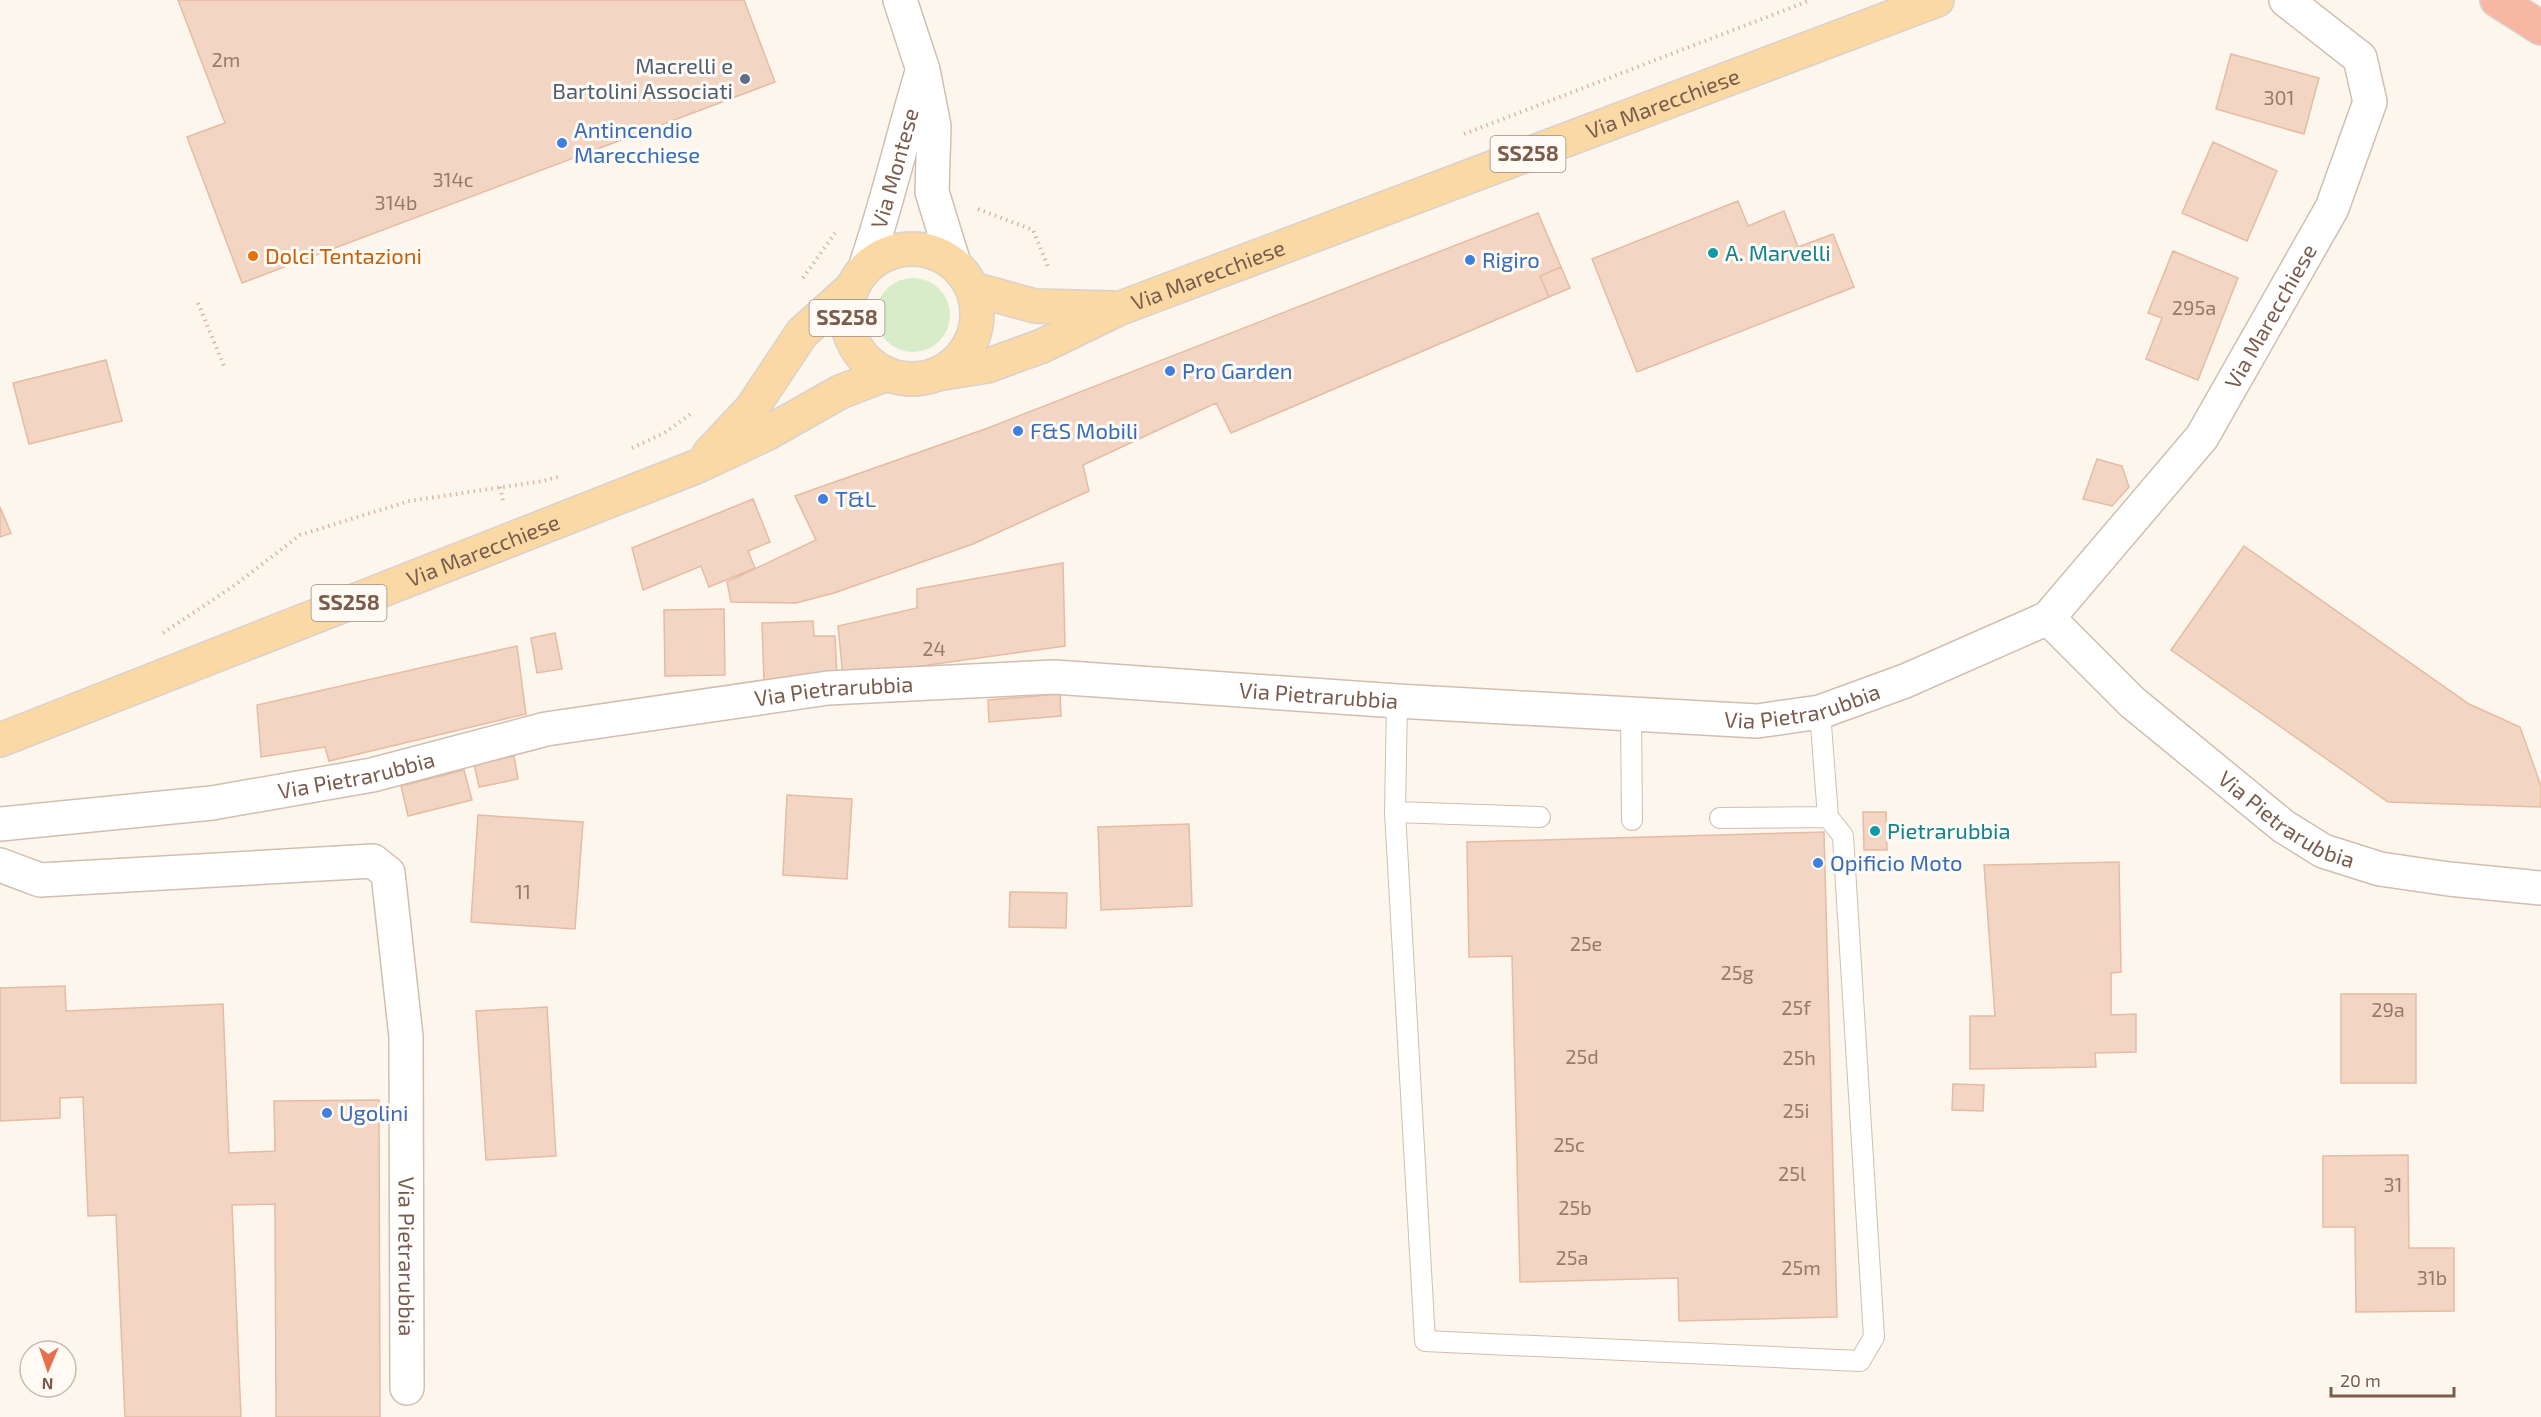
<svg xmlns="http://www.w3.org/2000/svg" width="2541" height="1417" font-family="'Exo 2',sans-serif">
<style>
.green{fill:#d8ecc9}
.building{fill:#f3d5c3;stroke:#e6bba3;stroke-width:1.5}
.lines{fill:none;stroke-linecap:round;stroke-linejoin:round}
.service-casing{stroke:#d1beb0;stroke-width:22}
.minor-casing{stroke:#d1beb0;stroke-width:36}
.primary-casing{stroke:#dad1cd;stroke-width:36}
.motorway-casing{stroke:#dad1cd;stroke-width:36}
.path{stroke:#d9b8a5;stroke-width:4;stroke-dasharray:1.5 4.5;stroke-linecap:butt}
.service{stroke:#fff;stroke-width:20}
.minor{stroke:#fff;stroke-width:33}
.primary{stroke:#fbd9a5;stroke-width:33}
.motorway{stroke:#f7b7a3;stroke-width:33}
.service-dot{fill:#5c6f8a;stroke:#fffaf3;stroke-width:2}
.shop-dot{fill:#3f7fe0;stroke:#fffaf3;stroke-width:2}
.culture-dot{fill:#0f9aa8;stroke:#fffaf3;stroke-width:2}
.food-dot{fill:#e8710a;stroke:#fffaf3;stroke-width:2}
.labels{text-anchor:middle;stroke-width:6;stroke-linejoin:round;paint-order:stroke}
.number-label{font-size:20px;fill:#987a6a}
.shield{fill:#fffaf3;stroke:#a28b7f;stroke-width:1.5}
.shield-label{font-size:21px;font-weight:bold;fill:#7a5c4d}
.service-label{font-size:22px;fill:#4e5e75;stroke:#fffaf3;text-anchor:end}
.street-label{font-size:22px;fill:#7a5c4d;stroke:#fffaf3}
.shop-label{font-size:22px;fill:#366cbe;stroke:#fffaf3;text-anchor:start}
.culture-label{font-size:22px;fill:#0d838f;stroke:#fffaf3;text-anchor:start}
.food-label{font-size:22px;fill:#c56008;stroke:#fffaf3;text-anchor:start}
</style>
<rect width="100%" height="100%" fill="#fdf6ec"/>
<path class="green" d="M876 315a37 37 0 1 1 74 0a37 37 0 1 1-74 0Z"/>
<path class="building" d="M178 0H744L775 82 242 283 187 137 225 123Z
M2231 54 2319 78 2304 134 2216 109Z
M2213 142 2277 171 2247 241 2182 213Z
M1738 201 1748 226 1784 211 1798 247 1833 234 1854 287 1637 372 1592 259Z
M1538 213 1570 288 1231 433 1216 403 1083 465 1089 491 973 544 834 593 796 603 731 602 727 582 816 540 795 496 988 428Z
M2173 251 2238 278 2198 380 2146 359 2162 318 2148 313Z
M1561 267 1570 288 1549 297 1540 276Z
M106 360 122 421 29 444 13 383Z
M2097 459 2122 466 2129 487 2112 506 2083 499Z
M753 499 770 542 748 551 755 568 709 587 701 566 643 590 632 548Z
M0 507 11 533 0 537Z
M2244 546 2469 704 2520 727 2541 786V807L2388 802 2171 650Z
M1063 563 1065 646 843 677 838 626 917 608V589Z
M724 609 725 675 665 676 664 610Z
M813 621 814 636H835L837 677 764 680 762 623Z
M555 633 562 669 537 673 531 638Z
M517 646 526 714 329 761 325 747 261 757 257 705Z
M1060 694 1061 716 989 722 988 700Z
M514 756 518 779 479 787 474 764Z
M464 770 472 800 408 816 401 786Z
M787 795 852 799 847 879 783 875Z
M1863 812H1886L1887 850H1864Z
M478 815 583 822 575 929 471 922Z
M1189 824 1192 906 1101 910 1098 827Z
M1824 832 1837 1317 1679 1321 1678 1278 1520 1282 1512 956 1469 957 1467 842Z
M2119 862 2121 972 2111 973V1015L2136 1014V1052L2095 1053 2096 1067 1970 1069V1016H1995L1984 865Z
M1010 892 1067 893 1066 928 1009 927Z
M65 986 66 1011 223 1004 229 1153 275 1151 274 1101 379 1100 380 1417H276L275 1204 232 1205 241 1417H125L116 1215 88 1216 83 1097 60 1098V1118L0 1121V988Z
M2341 994H2416V1083H2341Z
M547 1007 556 1156 486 1160 476 1011Z
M1953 1084 1984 1085 1983 1111 1952 1110Z
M2408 1155 2409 1248H2454V1311L2356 1312 2355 1227H2323V1156Z"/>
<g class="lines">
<g class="service-casing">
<path id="service" d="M1397 701 1395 812 1425 1341 1860 1361 1874 1337 1843 836 1828 817 1820 712
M1631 714 1632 820
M1395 812 1540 817
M1720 818 1828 817"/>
</g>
<g class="minor-casing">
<g id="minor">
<path d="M900 0 923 70 934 126 932 192 953 260"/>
<path id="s1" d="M865 268C887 204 902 139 921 75"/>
<path id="s2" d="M2048 618 2132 702 2283 826 2323 851 2380 869 2449 879 2541 888"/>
<path id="s3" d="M0 824 212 803 372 775 546 729 828 688 1054 677 1397 701 1757 721 1820 712 1905 681 2048 618 2202 437 2332 208 2370 102 2360 58 2286 0"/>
<path id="s4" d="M0 865 40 880 373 861 388 873 406 1037 407 1388"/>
</g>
</g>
<g class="primary-casing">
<g id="primary">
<circle cx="912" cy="314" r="65"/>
<path d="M973 289 1035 306 1113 308"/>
<path id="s5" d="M937 374 987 366 1042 346 1118 309 1937 0"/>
<path d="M709 454 752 408 802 333 852 288"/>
<path id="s6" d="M0 740 698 466 766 434 840 392 887 374"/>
</g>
</g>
<g class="motorway-casing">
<path id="motorway" d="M2497 0 2541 28"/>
</g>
<path class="path" d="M1464 134 1811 0
M978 209 1033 230 1049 269
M803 278 835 233
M198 303 224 366
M632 448 664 433 692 413
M500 487 503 501
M163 633 235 585 300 535 409 501 543 481 558 477"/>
<use href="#service" class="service"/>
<use href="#minor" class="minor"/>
<use href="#primary" class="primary"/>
<use href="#motorway" class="motorway"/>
</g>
<circle class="service-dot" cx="745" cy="79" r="6"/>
<g class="shop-dot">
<circle cx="562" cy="143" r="6"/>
<circle cx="1470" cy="260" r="6"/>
<circle cx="1170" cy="371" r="6"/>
<circle cx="1018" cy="431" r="6"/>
<circle cx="823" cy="499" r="6"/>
<circle cx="1818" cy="863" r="6"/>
<circle cx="327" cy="1113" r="6"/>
</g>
<g class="culture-dot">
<circle cx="1713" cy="253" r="6"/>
<circle cx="1875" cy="831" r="6"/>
</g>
<circle class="food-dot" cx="253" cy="256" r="6"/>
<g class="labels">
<g class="number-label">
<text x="226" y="67">2m</text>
<text x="2279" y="105">301</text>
<text x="453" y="187">314c</text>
<text x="396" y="210">314b</text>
<text x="2194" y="315">295a</text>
<text x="934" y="656">24</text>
<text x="523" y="899">11</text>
<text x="1586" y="951">25e</text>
<text x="1737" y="980">25g</text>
<text x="1796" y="1015">25f</text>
<text x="2388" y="1017">29a</text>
<text x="1582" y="1064">25d</text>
<text x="1799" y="1065">25h</text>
<text x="1796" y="1118">25i</text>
<text x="1569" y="1152">25c</text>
<text x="1792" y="1181">25l</text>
<text x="2393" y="1192">31</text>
<text x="1575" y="1215">25b</text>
<text x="1572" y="1265">25a</text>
<text x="1801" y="1275">25m</text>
<text x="2432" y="1285">31b</text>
</g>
<g class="shield">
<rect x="1490.5" y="136" width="75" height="36" rx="4.5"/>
<rect x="809.5" y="300" width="75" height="36" rx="4.5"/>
<rect x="311.5" y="585" width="75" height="36" rx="4.5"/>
</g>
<g class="shield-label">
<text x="1528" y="161">SS258</text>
<text x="847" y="325">SS258</text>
<text x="349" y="610">SS258</text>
</g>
<g class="service-label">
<text x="733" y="74">Macrelli e<tspan x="733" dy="25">Bartolini Associati</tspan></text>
</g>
<g class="street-label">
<text dy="8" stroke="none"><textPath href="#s5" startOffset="776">Via Marecchiese</textPath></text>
<text dy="8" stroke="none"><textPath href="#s1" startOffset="104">Via Montese</textPath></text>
<text dy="8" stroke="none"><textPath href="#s5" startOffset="290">Via Marecchiese</textPath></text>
<text dy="8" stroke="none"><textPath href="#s3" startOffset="2458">Via Marecchiese</textPath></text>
<text dy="8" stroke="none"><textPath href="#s6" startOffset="519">Via Marecchiese</textPath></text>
<text dy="8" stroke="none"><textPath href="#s3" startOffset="846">Via Pietrarubbia</textPath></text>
<text dy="8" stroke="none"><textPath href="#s3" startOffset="1332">Via Pietrarubbia</textPath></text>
<text dy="8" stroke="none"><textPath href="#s3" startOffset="1818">Via Pietrarubbia</textPath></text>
<text dy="8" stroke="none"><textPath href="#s3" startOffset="360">Via Pietrarubbia</textPath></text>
<text dy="8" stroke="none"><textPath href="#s2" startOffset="314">Via Pietrarubbia</textPath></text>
<text dy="8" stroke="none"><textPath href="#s4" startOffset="780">Via Pietrarubbia</textPath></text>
</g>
<g class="shop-label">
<text x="574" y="138">Antincendio<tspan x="574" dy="25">Marecchiese</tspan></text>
<text x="1482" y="268">Rigiro</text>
<text x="1182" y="379">Pro Garden</text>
<text x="1030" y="439">F&amp;S Mobili</text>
<text x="835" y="507">T&amp;L</text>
<text x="1830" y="871">Opificio Moto</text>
<text x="339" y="1121">Ugolini</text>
</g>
<g class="culture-label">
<text x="1725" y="261">A. Marvelli</text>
<text x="1887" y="839">Pietrarubbia</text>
</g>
<g class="food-label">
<text x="265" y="264">Dolci Tentazioni</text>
</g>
</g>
<g transform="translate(48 1369) rotate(182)"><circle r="28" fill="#fffaf3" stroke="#cabbb1" stroke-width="1.5"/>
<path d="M0-4.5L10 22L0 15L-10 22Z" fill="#e76f51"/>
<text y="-9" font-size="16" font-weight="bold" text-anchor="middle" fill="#7a5c4d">N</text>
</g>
<path d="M2331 1387v9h123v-9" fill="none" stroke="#7a5c4d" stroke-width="3"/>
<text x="2340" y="1387" font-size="18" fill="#7a5c4d" stroke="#fffaf3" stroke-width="4.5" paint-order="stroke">20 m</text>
</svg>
